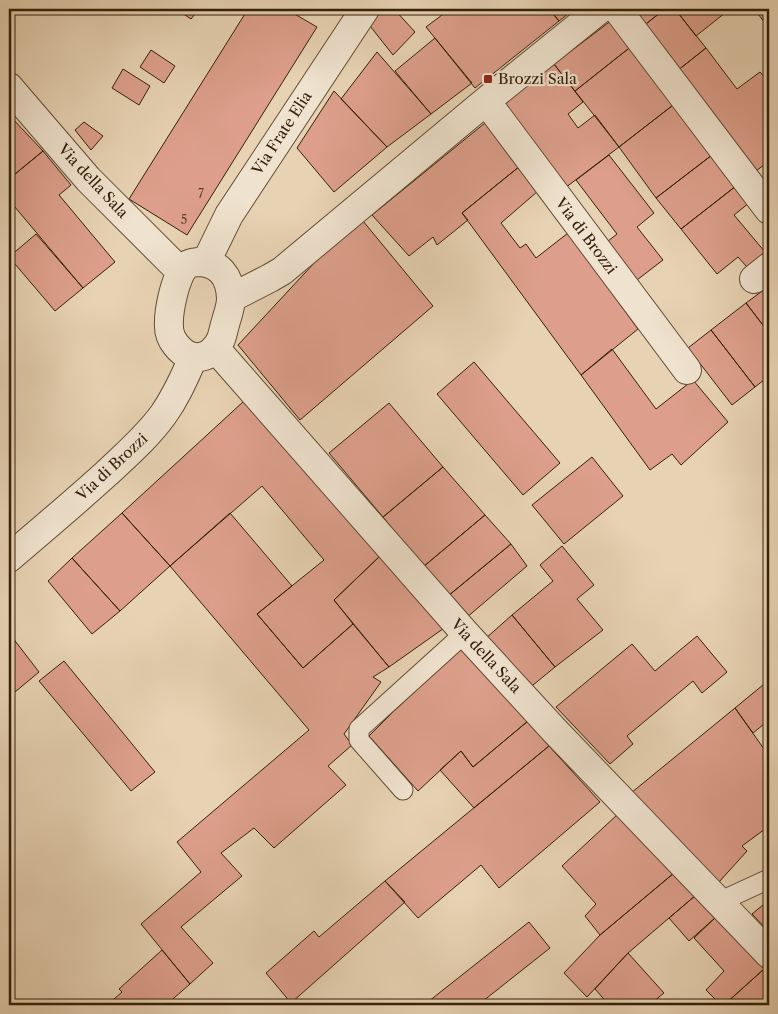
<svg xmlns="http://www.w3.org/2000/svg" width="778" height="1014" font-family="'Libre Caslon Text',serif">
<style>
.building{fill:#dd9f8b;stroke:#35200a}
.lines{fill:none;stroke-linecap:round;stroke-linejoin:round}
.lane-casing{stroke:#624c34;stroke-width:21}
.street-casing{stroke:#624c34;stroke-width:30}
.lane{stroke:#efe2ce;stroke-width:19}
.street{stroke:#efe2ce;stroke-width:28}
.poi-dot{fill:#8f2418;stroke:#efe2ce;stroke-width:2}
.labels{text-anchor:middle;stroke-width:4.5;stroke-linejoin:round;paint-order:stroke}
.number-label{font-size:12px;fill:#5f402a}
.poi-label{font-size:15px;fill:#35200a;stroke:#efe2ce;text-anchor:start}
.street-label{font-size:15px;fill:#35200a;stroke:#efe2ce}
</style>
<rect width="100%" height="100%" fill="#e7d2b3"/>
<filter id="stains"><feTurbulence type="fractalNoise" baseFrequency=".004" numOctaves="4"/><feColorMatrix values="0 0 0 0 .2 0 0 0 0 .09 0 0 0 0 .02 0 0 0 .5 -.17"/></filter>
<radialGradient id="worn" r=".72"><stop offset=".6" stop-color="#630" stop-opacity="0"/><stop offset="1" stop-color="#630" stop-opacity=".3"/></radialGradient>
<path class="building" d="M176 9H199L191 19Z
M248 9H286L317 27 187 235 129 199Z
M382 9H394L415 32 393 55 370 26Z
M450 9H549L559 21 475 88 426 27Z
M549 9H574L559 21Z
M628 9H665L642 27Z
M665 9H675L706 48 677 71 642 27Z
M675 9H730L696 36Z
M754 9H769V28Z
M612 20 633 45 575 91 554 64Z
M435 38 472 83 431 114 395 71Z
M633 45 677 102 619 147 575 91Z
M706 48 737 89 760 72 769 82V161L756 171 677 71Z
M151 50 175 66 164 83 140 67Z
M377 52 431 114 387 147 341 99Z
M554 64 583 102 568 114 578 128 595 115 619 147 565 188 502 104Z
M123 69 150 86 139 105 112 88Z
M334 91 387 147 334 192 297 148Z
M677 102 712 155 656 198 619 147Z
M9 115 43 151 9 179Z
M84 122 103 136 91 150 75 130Z
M485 123 520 166 462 213 468 220 437 245 433 237 409 256 372 215Z
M43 151 71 185 59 195 115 262 83 288 9 200V179Z
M609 155 654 213 637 227 663 260 633 283 603 245 617 234 576 180Z
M712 155 736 186 681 229 656 198Z
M520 166 538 191 501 223 520 248 526 244 536 258 568 233 638 329 581 375 462 213Z
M736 186 749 203 734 215 765 252 747 267 738 257 717 274 681 229Z
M363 221 433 306 300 420 238 345 316 261Z
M36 234 83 288 55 311 9 257Z
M765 289 769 295V333L746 303Z
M746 303 769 333V376L755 387 711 330Z
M711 330 755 387 732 405 688 348Z
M612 349 656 409 693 380 728 422 681 465 672 454 650 470 581 375Z
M474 362 560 463 523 495 437 394Z
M244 401 381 555 334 600 353 624 303 668 257 614 324 560 262 486 170 566 122 513Z
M389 403 443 467 383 517 329 453Z
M592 457 623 496 564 544 532 505Z
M443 467 485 515 423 567 383 517Z
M122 513 170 566 120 611 72 558Z
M230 513 292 586 257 614 303 668 353 624 389 667 373 677 381 682 344 734 352 745 328 766 346 785 274 848 254 828 221 853 242 876 181 927 213 963 190 984 141 924 201 872 177 842 309 730 170 566Z
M485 515 511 544 448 596 423 567Z
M511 544 527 566 466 618 448 596Z
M562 546 594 585 577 599 603 630 555 667 512 615 553 581 540 565Z
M381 555 447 626 389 667 334 600Z
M72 558 120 611 92 634 48 581Z
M512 615 555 667 527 690 485 639Z
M9 633 39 672 9 697Z
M697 636 727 672 702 693 693 681 627 736 633 744 610 764 556 707 632 644 655 671Z
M463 646 528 721 473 767 461 751 418 791 369 736 394 711Z
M64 661 155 772 131 791 39 681Z
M769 680V720L753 733 735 708Z
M735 708 769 756V779L765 782 769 790V826L742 846 747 851 719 882 631 793Z
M528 721 549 746 474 808 440 770 461 751 473 767Z
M549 746 600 802 499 888 481 865 418 918 385 881Z
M618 814 674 873 600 935 585 916 596 904 562 866Z
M674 873 696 895 628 953 587 997 564 973 600 935Z
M385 881 405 902 291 1003 266 973 314 931 319 937Z
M696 895 716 917 689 941 669 918Z
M769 900V932L752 914Z
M716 917 764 969 724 1005H721L706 990 724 971 694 938Z
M529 922 550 948 478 1005H424Z
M162 950 190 984 166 1005H107L122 992 119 989Z
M628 953 664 993 649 1005H609L595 989Z
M764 969 769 973V1005H724Z"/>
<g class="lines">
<g class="lane-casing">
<path id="lane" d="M403 790 359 740V729L465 633
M719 902 769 879"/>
</g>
<g class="street-casing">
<path id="street" d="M617 9 769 210
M9 87 88 179 181 272
M486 101 687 370
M197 262C219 262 230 276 231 298 231 306 228 314 226 321 224 327 223 334 221 339 211 361 190 363 176 345 172 340 169 334 169 327 168 313 175 275 186 266 189 263 193 263 197 262Z
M206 262 229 215 365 9
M754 279 769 267
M231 298 270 278 282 271 486 101 600 9
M215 348 465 633 554 730 769 954
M9 558C42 530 75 502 107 473 126 455 147 437 163 415 176 397 184 378 193 358"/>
</g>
<use href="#lane" class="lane"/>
<use href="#street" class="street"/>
</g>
<rect class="poi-dot" x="483" y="74" width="10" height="10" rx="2.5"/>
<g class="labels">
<g class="number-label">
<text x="201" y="198">7</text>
<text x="184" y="224">5</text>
</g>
<g class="poi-label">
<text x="498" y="84">Brozzi Sala</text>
</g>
<g class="street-label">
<text transform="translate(282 133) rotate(-57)" y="5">Via Frate Elia</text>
<text transform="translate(93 181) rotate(47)" y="5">Via della Sala</text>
<text transform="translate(586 236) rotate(53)" y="5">Via di Brozzi</text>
<text transform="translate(112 467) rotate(-43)" y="5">Via di Brozzi</text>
<text transform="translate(486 656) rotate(47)" y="5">Via della Sala</text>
</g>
</g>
<rect width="778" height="1014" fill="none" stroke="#e7d2b3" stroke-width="30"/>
<rect x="10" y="10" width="758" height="994" fill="none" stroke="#35200a" stroke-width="2.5"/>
<rect x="15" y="15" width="748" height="984" fill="none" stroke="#35200a"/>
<rect width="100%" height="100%" filter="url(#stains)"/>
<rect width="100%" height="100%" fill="url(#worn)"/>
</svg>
